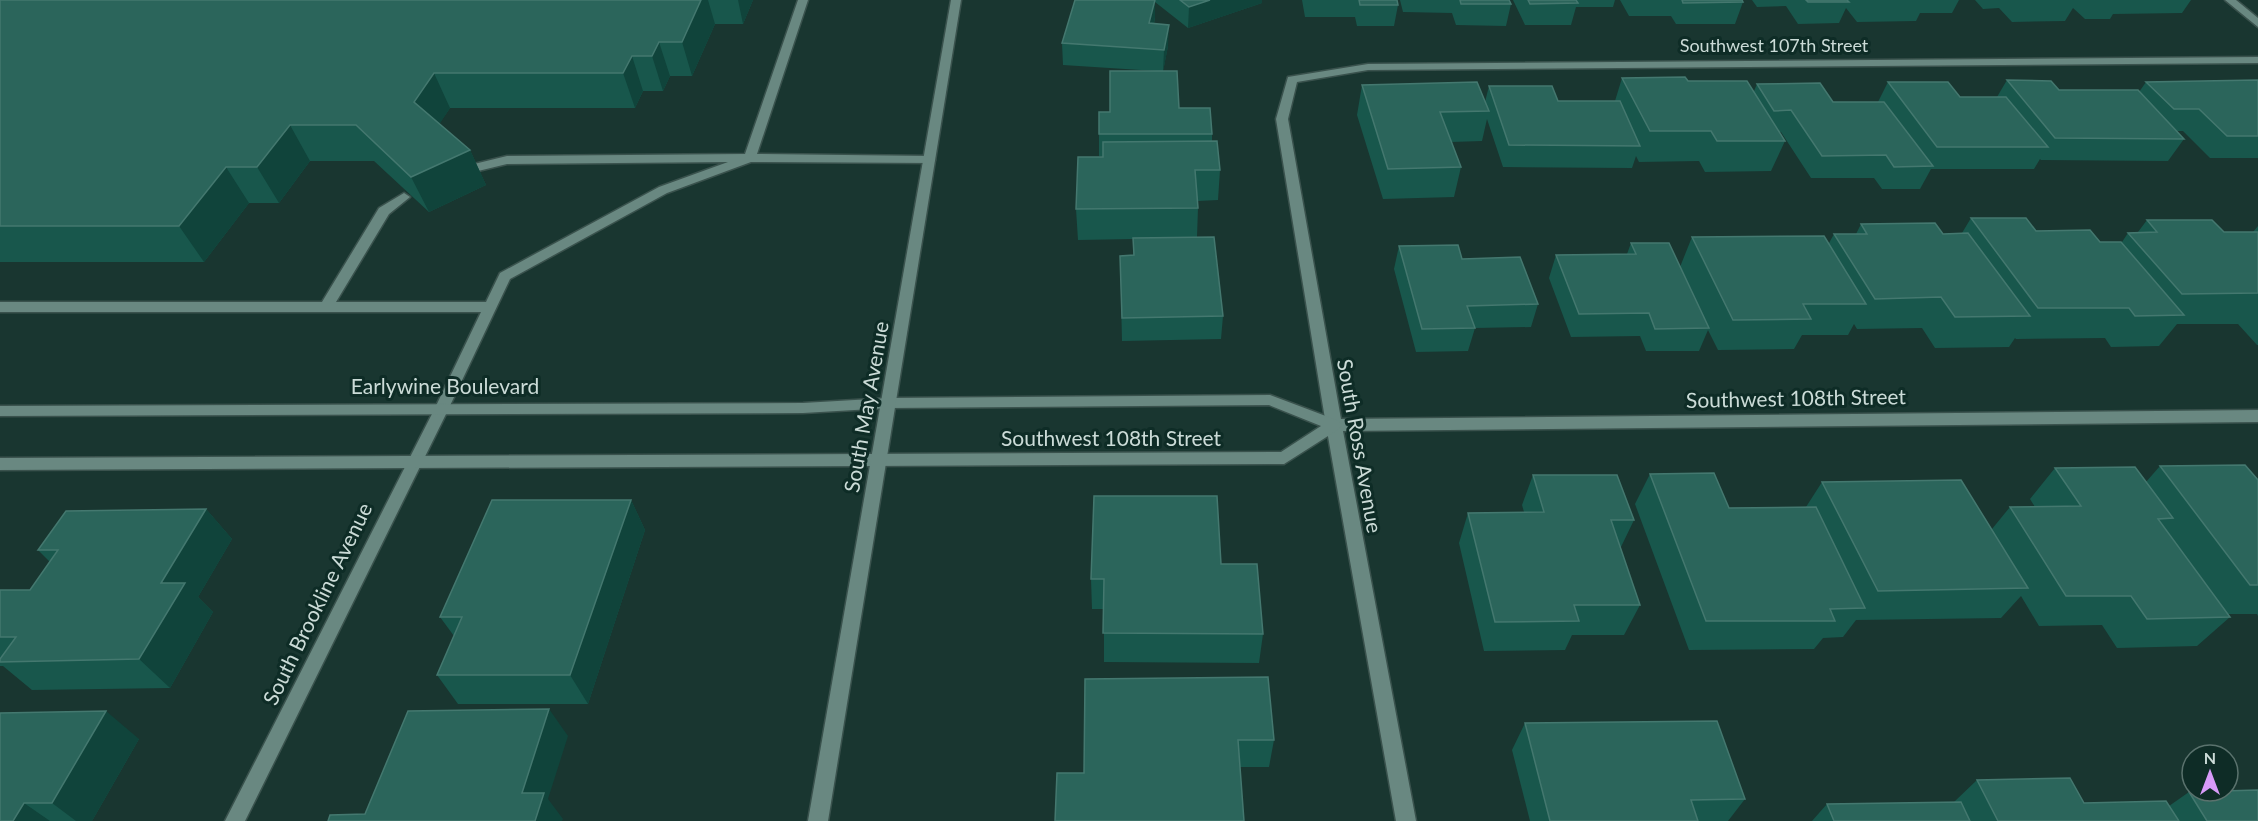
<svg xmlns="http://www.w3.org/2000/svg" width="2258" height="821" font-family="Lato,sans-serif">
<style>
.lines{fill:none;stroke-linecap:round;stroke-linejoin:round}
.service-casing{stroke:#3a524d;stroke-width:3}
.minor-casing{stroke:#3a524d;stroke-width:3}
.tertiary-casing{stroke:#3a524d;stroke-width:3}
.secondary-casing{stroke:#3a524d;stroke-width:3}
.service{fill:#698881;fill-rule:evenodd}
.minor{fill:#698881;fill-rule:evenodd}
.tertiary{fill:#698881;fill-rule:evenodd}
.secondary{fill:#698881;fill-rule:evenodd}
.wall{fill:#18574c}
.shaded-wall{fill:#10443b}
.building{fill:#2b655b;stroke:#44786f;stroke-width:1.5}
.labels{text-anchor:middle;stroke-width:6;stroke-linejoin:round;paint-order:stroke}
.far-street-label{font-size:18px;fill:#cbdbd7;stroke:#0e2c26}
.street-label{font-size:21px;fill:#cbdbd7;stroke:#0e2c26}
</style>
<rect width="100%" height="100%" fill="#193630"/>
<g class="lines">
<g class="service-casing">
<path id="service" d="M798 0H808L757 154 929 156 935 160 933 163 751 162 667 193 510 279 447 412H437L435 408 481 312H0V302H322L379 208 404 193 410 197 389 214 336 302H486L500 273 659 187 728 162 507 164 474 172 470 171 468 168 470 165 507 156 745 154Z"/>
</g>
<g class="minor-casing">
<path id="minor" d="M2225 0H2236L2258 18V27Z
M2258 57V63L1368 70 1297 82 1288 119 1341 419 2258 410V422L1343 431 1416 821H1396L1326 425 1276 119 1288 77 1368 64Z
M442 403 447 404 449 408 245 821H225L435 408 437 404Z"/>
</g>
<g class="tertiary-casing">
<path id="tertiary" d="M1270 395 1339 421 1342 425 1339 429 1284 464 0 470V458L1281 452 1321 426 1269 405 889 408 803 413 0 416V406L803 403 889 398Z"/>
</g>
<g class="secondary-casing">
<path id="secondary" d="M951 0H961L828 821H808Z"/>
</g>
<use href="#service" class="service"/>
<use href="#minor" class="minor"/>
<use href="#tertiary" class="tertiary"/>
<use href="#secondary" class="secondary"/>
</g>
<path class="wall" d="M0 0H753L743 24H715L692 76H670L663 91H643L635 108H450L439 124 470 150 486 185 429 212 374 161H310L279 203H249L204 262H0Z
M1075 0H1262V3L1188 28 1155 2V17L1154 24 1168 46 1163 71 1179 108 1212 134V142L1220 170 1218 200 1197 201 1198 208 1197 237 1223 316 1221 339 1122 341 1120 256 1133 255V239L1078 240 1076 209 1103 157 1099 156V134L1110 112 1156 71 1063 65 1062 43Z
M1302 0H1397L1398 5 1394 26H1357L1355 17H1305Z
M1400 0H1509L1511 4 1506 26 1456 25 1452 13 1403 12Z
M1513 0H1615L1613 7H1576L1571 25H1525Z
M1620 0H1742L1743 2 1735 24H1676L1671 16H1629Z
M1752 0H1959L1952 13H1920L1916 21 1857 22 1846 8 1839 23 1798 24 1786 6 1757 7Z
M1975 0H2191L2182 13 2113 14 2110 19H2085L2073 8 2065 21 2012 22 1999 8 1983 9Z
M1622 78 1688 81 1754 91 1757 84 1833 102H1878L1888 82 1960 97H1997L2007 80 2059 90 2139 92 2146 82 2258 80V158H2210L2183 131H2177L2184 139 2168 161 2041 160 2040 159 2034 169H1931L1920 189H1882L1874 178H1811L1781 132H1779L1785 141 1771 171 1705 172 1699 161 1639 162 1636 156 1632 168 1503 167 1487 119 1482 141 1451 142 1461 167 1454 197 1383 199 1357 115 1362 85 1485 102 1489 86 1558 101H1615Z
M1971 218 2100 242H2122L2128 233 2138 232 2147 220 2224 232H2253L2258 226V345H2257L2238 324H2177L2159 346 2111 347 2105 338 2016 339 2015 338 2009 347 1935 348 1922 328 1857 329 1854 324 1848 335H1802L1794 349 1718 350 1708 330 1699 351H1646L1640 336 1571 337 1549 278 1556 255 1627 254 1631 243 1680 267 1692 237 1829 243 1834 234H1856L1861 224 1943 234 1962 233Z
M1399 246 1462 259 1538 304 1531 327 1475 328 1468 351 1416 352 1394 269Z
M2160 466 2258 480V616L2257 614H2228L2230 617 2197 646 2117 648 2102 625 2039 626 2021 596 2001 618 1856 620 1843 637 1823 638 1814 649 1689 650 1635 504 1650 474 1729 508 1806 507 1822 482 1992 529 2010 507H2035L2030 499 2055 468 2146 482Z
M1533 475 1634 520 1620 549 1640 605 1624 635H1572L1565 650 1484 651 1459 543 1468 513 1524 512 1522 505Z
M631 500 645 530 588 704H458L437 675 454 636 440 617Z
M206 509 232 539 198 597 213 612 170 688 32 690 3 666H0V590H30L50 562 38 550Z
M1221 564 1263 634 1259 663 1104 662V609H1092L1091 579Z
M1085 679 1274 740 1269 767H1240L1244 821 1084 773Z
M0 713 139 739 92 821H0Z
M1525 723 1745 799 1728 821H1530L1512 750Z
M1977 780 2084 803 2169 806 2189 792 2258 821H1812L1827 804 1954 802Z"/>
<path class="shaded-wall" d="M701 0H708L715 24 692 76 682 42Z
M738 0H753L743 24Z
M1155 0V17L1149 45V23Z
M1210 0H1262V3L1188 28 1189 7Z
M1169 25 1168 46 1163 72 1164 50Z
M659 42 670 76 663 91 652 56Z
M632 56 643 91 635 108 623 73Z
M434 73 450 108 431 137 414 102Z
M290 125 310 161 279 203 257 167Z
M470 150 486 185 429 212 411 177Z
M226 167 249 203 204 262 179 226Z
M631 500 645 530 588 704 570 675Z
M206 509 232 539 198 597 213 612 170 688 139 659 161 583Z
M549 709 568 736 548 799 563 819 562 821H535L522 793Z
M106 711 139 739 92 821H76L52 803Z
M24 803 50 821H13Z"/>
<path class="building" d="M0 0H701L682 42H659L652 56H632L623 73H434L414 102 470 150 411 177 356 125H290L257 167H226L179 226H0Z
M1075 0H1155L1149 23 1169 25 1164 50 1062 43Z
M1180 0H1210L1189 7Z
M1359 0H1397L1398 5H1360Z
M1460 0H1509L1511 4H1461Z
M1528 0H1576L1578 3 1530 4Z
M1682 0H1742L1743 2 1683 3Z
M1806 0H1847L1849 2H1808Z
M1110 71H1177L1179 108H1210L1212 134H1099V112H1110Z
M1685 77 1688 81H1747L1785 141H1717L1711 131H1650L1622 78Z
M2007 80 2051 81 2059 90H2138L2184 139 2055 138Z
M2258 80V136H2227L2199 109H2174L2146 82Z
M1477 82 1489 111 1440 112 1461 167 1388 169 1362 85Z
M1888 82H1948L1960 97H2006L2048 147H1937Z
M1820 83 1833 102H1884L1933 166 1894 167 1886 155 1822 156 1791 110 1774 111 1757 84Z
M1489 86H1552L1558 101H1620L1640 146 1509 145Z
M1217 141 1220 170H1195L1198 208 1076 209 1078 157H1103V142Z
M1971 218H2026L2036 231 2090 230 2100 242H2121L2184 315 2135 316 2129 308H2038Z
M2147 220H2212L2224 232H2258V293L2182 294 2128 233 2157 232Z
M1935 223 1943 234 1968 233 2030 316 1955 317 1941 297 1875 299 1834 234H1867L1861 224Z
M1824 236 1866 304H1803L1811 319 1733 320 1692 237Z
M1214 237 1223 316 1122 318 1120 256 1134 255 1133 238Z
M1631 243H1669L1709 328 1655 329 1649 313 1579 314 1556 255 1636 254Z
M1458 245 1462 259 1520 257 1538 304 1467 306 1475 328 1422 329 1399 246Z
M2245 465 2258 480V585H2250L2160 466Z
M2135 467 2173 518 2158 519 2230 617 2147 619 2131 596H2066L2010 507 2081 506 2055 468Z
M1714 473 1729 508 1816 507 1865 608 1830 609 1835 621H1706L1650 474Z
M1533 475H1617L1634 520H1611L1640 605H1574L1579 621 1495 622 1468 513 1544 512Z
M1961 480 2028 588 1878 591 1822 482Z
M1094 496H1217L1221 564H1257L1263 634 1103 633 1104 579H1091Z
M492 500H631L570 675H437L462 617H440Z
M206 509 161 583H185L139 659 0 662V659L16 637H0V590H30L58 550H38L66 511Z
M1268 677 1274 740H1238L1244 821H1055L1057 773H1084L1085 679Z
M549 709 522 793H544L535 821H328L330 815 365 814 408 711Z
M106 711 52 803H24L13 821H0V713Z
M1717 721 1745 799 1691 800 1698 821H1550L1525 723Z
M2070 778 2084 803 2166 801 2179 821H1998L1977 780Z
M2258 790V821H2207L2189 792Z
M1961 802 1970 821H1834L1827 804Z"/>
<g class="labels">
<g class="far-street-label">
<text x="1774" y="52">Southwest 107th Street</text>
</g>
<g class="street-label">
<text x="445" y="394">Earlywine Boulevard</text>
<text transform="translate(1796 399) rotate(-1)" y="7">Southwest 108th Street</text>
<text transform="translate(867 407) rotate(-80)" y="7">South May Avenue</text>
<text x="1111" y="446">Southwest 108th Street</text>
<text transform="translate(1359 446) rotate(80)" y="7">South Ross Avenue</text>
<text transform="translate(318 604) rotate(-64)" y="7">South Brookline Avenue</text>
</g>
</g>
<g transform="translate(2210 773)"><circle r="28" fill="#0e2c26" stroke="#5a726d" stroke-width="1.5"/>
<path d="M0-4.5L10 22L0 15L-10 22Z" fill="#d79bf9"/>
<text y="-9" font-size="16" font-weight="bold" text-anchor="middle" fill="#cbdbd7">N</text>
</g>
</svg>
